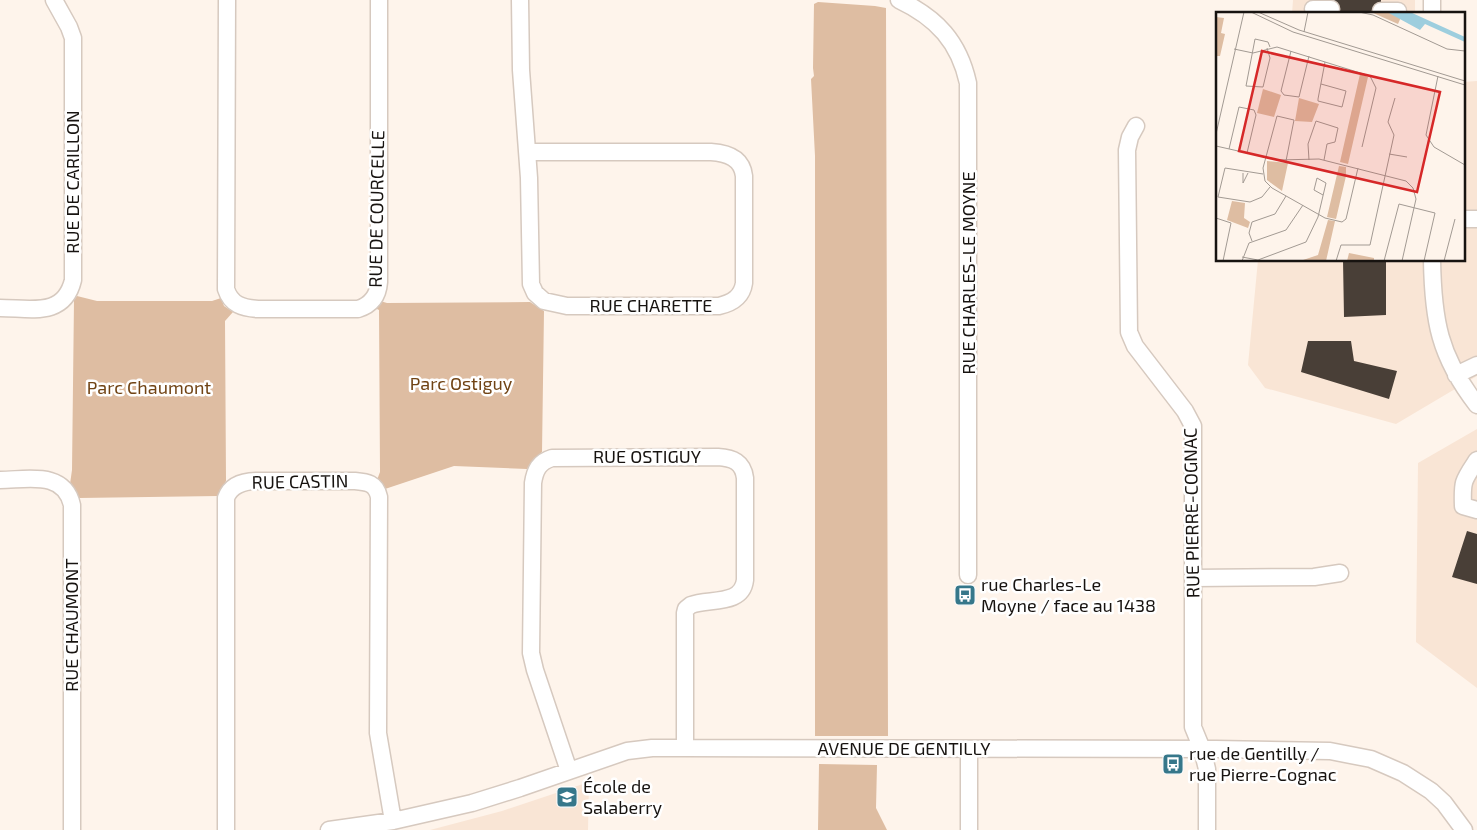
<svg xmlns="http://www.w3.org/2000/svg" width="1477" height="830" font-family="'Exo 2',sans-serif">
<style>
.built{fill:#f9e5d5}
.green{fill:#debda2}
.building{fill:#493f37}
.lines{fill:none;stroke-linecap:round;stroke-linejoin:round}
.minor-casing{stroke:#d6c9bf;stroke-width:19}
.minor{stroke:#fff;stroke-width:16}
.labels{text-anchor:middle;stroke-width:5;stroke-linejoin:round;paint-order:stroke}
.street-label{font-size:18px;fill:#171310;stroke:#fff}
.park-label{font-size:18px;fill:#704314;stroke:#fff}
.poi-label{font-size:18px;fill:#171310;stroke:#fff;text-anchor:start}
.inset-road{fill:none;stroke:#a29a93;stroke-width:1}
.view{fill:#d62828;fill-opacity:0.15;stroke:#d62828;stroke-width:2.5}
.inset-edge{fill:none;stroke:#171310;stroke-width:2.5}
</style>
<rect width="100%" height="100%" fill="#fef4eb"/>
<path class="built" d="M1293 0H1415V14H1292Z
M1477 81V376L1396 424 1265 388 1248 365 1258 260H1463V82Z
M1477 429V688L1416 642 1418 463Z
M589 782 588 830H430L502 811Z"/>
<path class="green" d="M818 2 875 6 886 8 888 736H815V156L811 79 814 76 813 68 814 4Z
M77 296 97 301H212L221 298 224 306 233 312 225 321 226 481 218 496 79 498 70 484 72 470 74 300Z
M380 301 387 303 530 302 544 311 542 452 532 461 527 469 454 466 385 489 377 480 380 472 379 310 375 308Z
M819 764 877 765 876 808 887 830H818Z"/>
<path class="building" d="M1331 0H1381V14H1331Z
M1343 260H1386V315L1344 317Z
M1308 341H1351L1354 361 1397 371 1389 399 1301 372Z
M1467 531 1477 534V584L1452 577Z"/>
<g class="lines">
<g class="minor-casing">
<path id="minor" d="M227 0 226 289C231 305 243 308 258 309H358C371 305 378 296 379 282V0
M520 0 521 70 529 178 531 284 535 293 544 301 567 306H719C732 303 742 297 744 283V176C742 158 727 153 711 152H527
M899 0C937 18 959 42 968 83V575
M1432 0V14
M1313 9H1331
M1381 11H1398
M1136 126 1130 137 1127 150 1129 332 1135 346 1185 411 1193 426V727L1202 749 1207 769V830
M1463 219H1477
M1432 260C1433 320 1439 356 1477 405
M0 308C30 308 64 318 73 280V38L69 27 54 0
M1456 375 1477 365
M1477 460C1463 481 1462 481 1463 506L1477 510
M0 480C27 480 64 470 72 505V830
M1193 578 1314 577 1340 573
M569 771 535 670 531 653 533 483C535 470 539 462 552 458L718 457C733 458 743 462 745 478V580C742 606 709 598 691 605L686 609 685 613V748
M226 830V498C231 484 245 481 258 481H355C367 482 376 483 379 497L378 733 393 821
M329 830 393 821 472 803 520 788 627 751 652 748H685L1216 749 1330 751 1371 759 1403 773 1431 791 1444 803 1464 830
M969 830V749"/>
</g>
<use href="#minor" class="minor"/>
</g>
<defs>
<g id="bus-square" transform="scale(1.125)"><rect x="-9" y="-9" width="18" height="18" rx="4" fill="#36778a" stroke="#fff"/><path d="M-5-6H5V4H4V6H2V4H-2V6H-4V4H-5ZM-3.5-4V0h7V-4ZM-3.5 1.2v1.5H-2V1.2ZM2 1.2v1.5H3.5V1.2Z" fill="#fff"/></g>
<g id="school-square" transform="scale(1.125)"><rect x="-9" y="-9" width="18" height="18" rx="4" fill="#36778a" stroke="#fff"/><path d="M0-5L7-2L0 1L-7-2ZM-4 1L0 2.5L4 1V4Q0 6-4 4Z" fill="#fff"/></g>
</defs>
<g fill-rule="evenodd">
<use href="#bus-square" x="965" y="595"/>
<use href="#bus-square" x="1173" y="764"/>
<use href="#school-square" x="567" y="797"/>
</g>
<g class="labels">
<g class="street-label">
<text transform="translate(73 182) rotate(-90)" y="6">RUE DE CARILLON</text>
<text transform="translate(377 209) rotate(-89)" y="6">RUE DE COURCELLE</text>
<text transform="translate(969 273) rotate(-90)" y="6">RUE CHARLES-LE MOYNE</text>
<text x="651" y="312">RUE CHARETTE</text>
<text x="647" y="463">RUE OSTIGUY</text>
<text transform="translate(300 482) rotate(-1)" y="6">RUE CASTIN</text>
<text transform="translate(1192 513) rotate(-91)" y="6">RUE PIERRE-COGNAC</text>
<text transform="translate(72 625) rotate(-90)" y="6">RUE CHAUMONT</text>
<text x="904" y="755">AVENUE DE GENTILLY</text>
</g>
<g class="park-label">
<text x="461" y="390">Parc Ostiguy</text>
<text x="149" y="394">Parc Chaumont</text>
</g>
<g class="poi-label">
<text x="981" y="591">rue Charles-Le<tspan x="981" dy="21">Moyne / face au 1438</tspan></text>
<text x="1189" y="760">rue de Gentilly /<tspan x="1189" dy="21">rue Pierre-Cognac</tspan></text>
<text x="583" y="793">École de<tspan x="583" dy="21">Salaberry</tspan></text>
</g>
</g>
<g transform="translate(1216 12)">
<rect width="249" height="249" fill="#fef4eb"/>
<path d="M155 0H171L185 5 182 12ZM0 5 8 6 5 21 9 22 4 44H0ZM144 62 152 65 132 152 124 150ZM47 77 65 83 58 105 41 101ZM83 86 103 92 96 110 79 109ZM51 149 72 151 66 179 51 168ZM123 154 130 155V164L120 207 111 205ZM16 189 29 191 28 206 34 210 32 216 11 208ZM112 208 119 209 110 249H84L102 243ZM133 241 158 246V249H131Z" fill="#debda2"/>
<path d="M171 0H194L249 25V30L209 12 204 18Z" fill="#9dcede"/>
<path class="inset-road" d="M35 0 77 20 249 73M42 0 83 18 249 69M143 0 157 3 231 37 249 39M88 20 92 0M51 36 54 46 47 75 30 74 39 27 52 30 54 35M18 37 37 41 61 35 154 64 160 76 146 135M75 39 65 79 68 83 83 85 93 44M222 64 210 123 218 135 249 153M105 72 130 79 126 95 102 89V87L109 50M0 122 28 0M0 134 62 148 103 147 190 169 197 176 200 187 186 249M13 137 23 95 38 98 40 103 31 141M173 142 191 145M93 148 92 132 100 109 122 116 119 130 111 132 108 148M70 149 78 108 61 104 47 156 49 169 56 176 109 206 126 210 130 207 142 156M27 161V171L32 161M47 162 9 156 2 185 34 190 46 185 54 175M0 206 15 211 7 249M36 229 33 221 36 210 59 202 70 184M26 245 42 248 90 230 102 205 110 171 101 166 98 178 107 183M26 249 33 231 70 218 87 193M120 249 125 233H154L178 123 172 110 179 86M168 249 183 192 219 201 208 249M228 249 239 207"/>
<path class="view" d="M46 39 224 80 201 180 23 139Z"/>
<rect width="249" height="249" class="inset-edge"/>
</g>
</svg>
